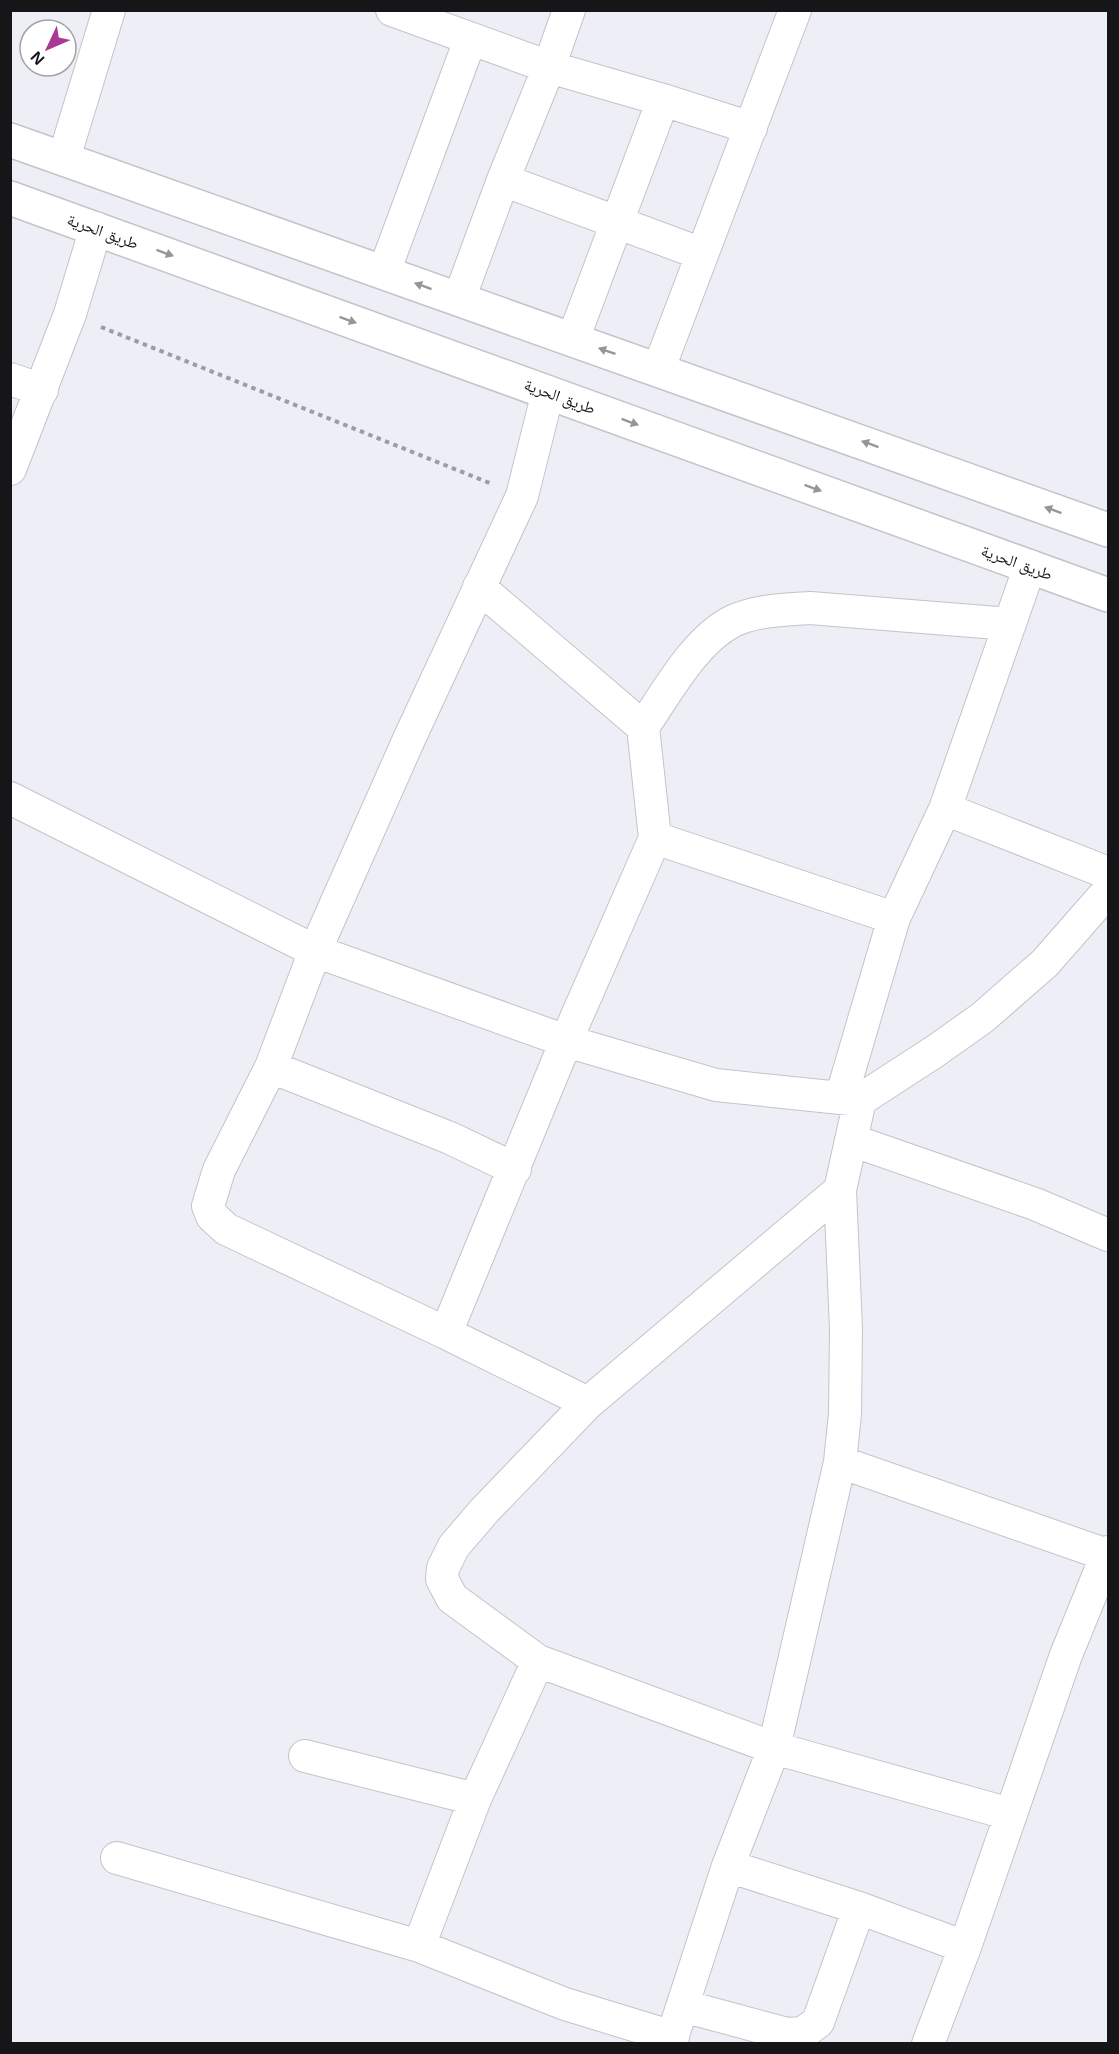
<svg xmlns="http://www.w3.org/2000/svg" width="1119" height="2054" font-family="Arial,'Noto Naskh Arabic',sans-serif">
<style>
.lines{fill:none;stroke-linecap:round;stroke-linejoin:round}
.street-casing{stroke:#c2c4ca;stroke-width:34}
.secondary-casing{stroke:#c2c4ca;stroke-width:36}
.path{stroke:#9c9ca2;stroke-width:4;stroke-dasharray:4.5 4.5;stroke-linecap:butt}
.street{stroke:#fff;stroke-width:32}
.secondary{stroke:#fff;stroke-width:33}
.oneway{fill:#969698}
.labels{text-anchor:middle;stroke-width:4.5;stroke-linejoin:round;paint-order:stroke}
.street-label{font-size:16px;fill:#161619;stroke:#fff}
</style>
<rect width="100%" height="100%" fill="#eeeff6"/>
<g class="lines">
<g class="street-casing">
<path id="street" d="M392 10 549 67 663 100 751 128
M64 158 109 10
M503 180 702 254
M384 272 470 40
M459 299 503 180 549 67 569 10
M573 339 663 100
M659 368 795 10
M10 379 42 390
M548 392 522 496 410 737 315 951 271 1067 219 1170 208 1206 212 1216 226 1229 446 1333 566 1041 655 838 643 727C667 692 695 640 733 621 757 610 784 610 810 608L1010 624
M10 469 70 314 96 228
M479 587 643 727
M10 798 315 951 566 1041 716 1085 860 1100 934 1052 982 1018 1045 963 1108 891
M945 809 1108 873
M655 838 894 918 945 809 1030 566
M271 1067 450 1138 515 1169
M841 1098 894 918
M851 1140 1035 1204 1108 1235
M446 1333 588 1403
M840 1462 1107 1555
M538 1661 452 1598 442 1579 443 1568 454 1546 485 1510 588 1403 840 1190
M305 1756 475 1799
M117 1858 419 1946 565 2004 673 2037
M728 1866 859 1908 965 1947
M419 1946 475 1799 538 1661 774 1748 1010 1814
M683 2006 787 2034 803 2033 818 2022 859 1908
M670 2044 728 1866 774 1748 840 1462 845 1414 846 1329 840 1190 860 1100
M928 2044 965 1947 1066 1655 1108 1552"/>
</g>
<g class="secondary-casing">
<path id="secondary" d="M10 140 1108 530
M10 198 1108 595"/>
</g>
<path class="path" d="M101 327 492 484"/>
<use href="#street" class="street"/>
<use href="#secondary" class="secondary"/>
</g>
<defs><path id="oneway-solid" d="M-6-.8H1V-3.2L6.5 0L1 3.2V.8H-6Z" transform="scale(1.5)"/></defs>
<g class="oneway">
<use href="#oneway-solid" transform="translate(165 253) rotate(20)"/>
<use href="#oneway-solid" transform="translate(423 286) rotate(-160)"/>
<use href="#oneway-solid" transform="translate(348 320) rotate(20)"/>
<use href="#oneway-solid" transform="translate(607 351) rotate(-161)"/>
<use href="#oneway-solid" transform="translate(630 422) rotate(20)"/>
<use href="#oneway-solid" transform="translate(870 444) rotate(-160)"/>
<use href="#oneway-solid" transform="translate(813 488) rotate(20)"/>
<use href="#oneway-solid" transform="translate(1053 510) rotate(-160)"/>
</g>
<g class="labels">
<g class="street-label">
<text transform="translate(103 231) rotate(20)" y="6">طريق الحرية</text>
<text transform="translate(560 396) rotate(20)" y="6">طريق الحرية</text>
<text transform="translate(1017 562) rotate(20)" y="6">طريق الحرية</text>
</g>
</g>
<rect width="1119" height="2054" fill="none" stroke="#161619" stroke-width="24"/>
<g transform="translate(48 48) rotate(226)"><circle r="28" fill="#ffffff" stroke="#a2a2a3" stroke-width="1.5"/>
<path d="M0-4.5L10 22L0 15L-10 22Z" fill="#aa3996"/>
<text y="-9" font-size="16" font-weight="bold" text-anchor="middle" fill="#161619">N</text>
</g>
</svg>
